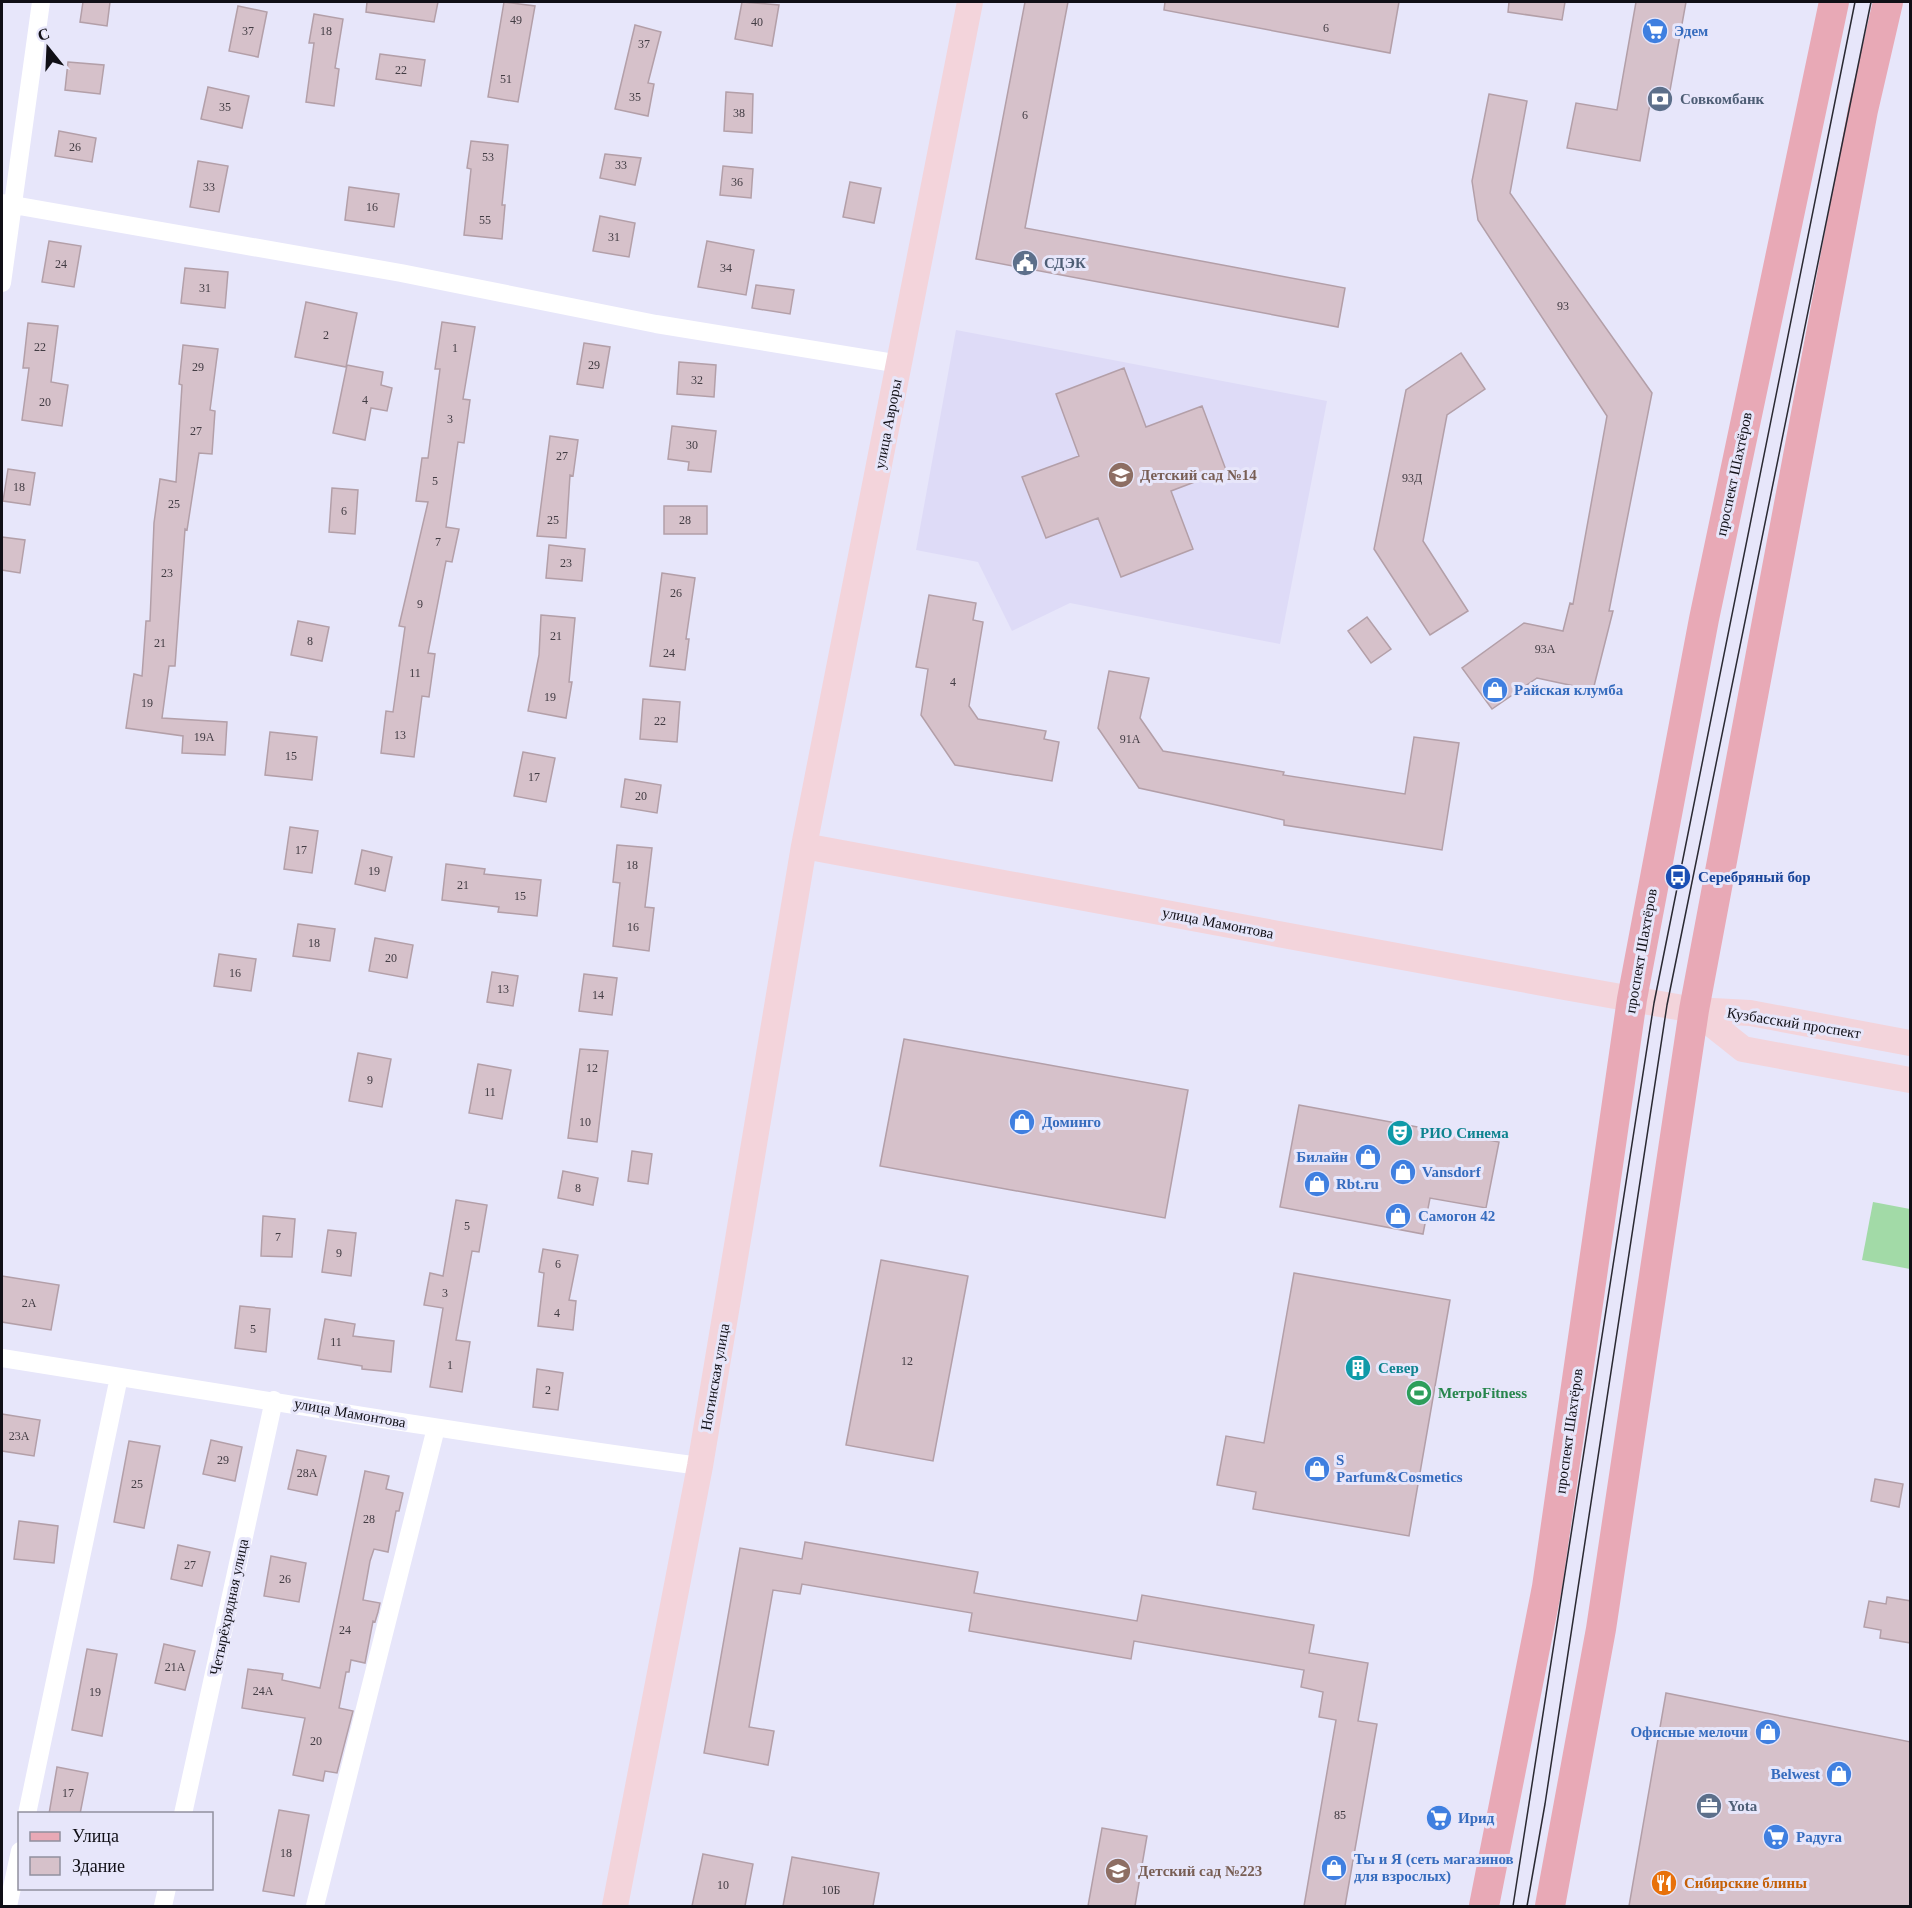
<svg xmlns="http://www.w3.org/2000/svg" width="1912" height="1908" font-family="Georgia,serif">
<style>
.built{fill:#dedbf7}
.green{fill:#a2daa7}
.building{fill:#d6c1ca;stroke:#b39fa8;stroke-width:1.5}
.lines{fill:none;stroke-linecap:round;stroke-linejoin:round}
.street{stroke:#fff;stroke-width:18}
.secondary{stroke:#f3d4db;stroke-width:26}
.primary{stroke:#e8a9b6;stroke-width:30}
.tram{stroke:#2a2932;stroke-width:1.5}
.labels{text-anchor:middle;stroke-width:6;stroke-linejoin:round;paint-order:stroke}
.number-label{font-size:12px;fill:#423c43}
.shop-label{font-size:15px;font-weight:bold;fill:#366cbe;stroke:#e7e6fa;text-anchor:start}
.service-label{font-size:15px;font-weight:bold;fill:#4e5e75;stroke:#e7e6fa;text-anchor:start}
.street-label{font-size:15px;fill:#100f16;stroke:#e7e6fa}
.education-label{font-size:15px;font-weight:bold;fill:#785e54;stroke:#e7e6fa;text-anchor:start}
.transit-label{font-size:15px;font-weight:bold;fill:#164399;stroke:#e7e6fa;text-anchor:start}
.culture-label{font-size:15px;font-weight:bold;fill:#0d838f;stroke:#e7e6fa;text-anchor:start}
.leisure-label{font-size:15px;font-weight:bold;fill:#27864d;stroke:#e7e6fa;text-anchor:start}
.food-label{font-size:15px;font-weight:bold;fill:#c56008;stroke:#e7e6fa;text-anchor:start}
</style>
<rect width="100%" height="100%" fill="#e7e6fa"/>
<path class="built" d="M956 330 1327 401 1280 644 1070 603 1012 631 978 562 916 550Z"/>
<path class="green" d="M1873 1202 1910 1209V1269L1862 1260Z"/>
<path class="building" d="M83 2H110L107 26 80 22Z
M367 2H438L434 22 366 12Z
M504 2 535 6 518 102 488 97Z
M742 2 779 5 772 46 735 39Z
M1025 2H1068L1025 228 1345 288 1338 327 976 259Z
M1165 2H1399L1390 53 1164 10Z
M1509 2H1565L1562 20 1508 12Z
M1636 2H1686L1667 107 1650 104 1640 161 1567 148 1576 103 1617 110Z
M238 6 267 12 258 57 229 51Z
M314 14 343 19 335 68 339 69 334 106 306 102 314 43H309Z
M635 25 661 32 648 83 654 84 648 116 615 109Z
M380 54 425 60 421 86 376 79Z
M68 62 104 65 100 94 65 90Z
M208 87 249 96 242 128 201 119Z
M726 92 753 94 752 133 724 131Z
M1489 94 1527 101 1510 193 1652 393 1609 611H1613L1593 690 1537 678 1492 709 1462 668 1524 623 1563 631 1570 603 1573 604 1607 416 1478 220 1472 181Z
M59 131 96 138 92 162 55 156Z
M471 141 508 145 502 205H505L502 239 464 235 471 169 467 168Z
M605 154 641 158 635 185 600 178Z
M198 161 228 166 219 212 190 207Z
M723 166 753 169 751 198 720 195Z
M850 182 881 188 874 223 843 217Z
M349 187 399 194 394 227 345 220Z
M600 216 635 223 629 257 593 251Z
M49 241 81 246 74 287 42 282Z
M707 241 754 250 746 295 698 287Z
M185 268 228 272 225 308 181 303Z
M756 285 794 290 790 314 752 308Z
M306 302 357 313 346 367 295 357Z
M442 322 475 327 463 399 470 400 464 443 458 442 446 527 459 529 452 562 446 561 428 653 435 654 429 697 422 696 414 757 381 753 386 711 393 712 405 627 399 626 428 502 416 501 422 458H428L440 369H435Z
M28 323 58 326 51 382 68 385 62 426 22 420 29 368H23Z
M584 343 610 347 603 388 577 384Z
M183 345 218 349 210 410 215 411 212 454 199 453 187 530 185 529 175 666H169L162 718 227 722 225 755 182 753 183 736 126 728 134 674 142 676 146 621H150L154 523 160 479 176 482 182 385 179 384Z
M1461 353 1485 389 1447 415 1423 541 1468 611 1430 635 1374 549 1406 390Z
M679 362 716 365 714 397 677 394Z
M347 365 383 372 381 385 392 388 387 411 371 408 365 440 333 433Z
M1124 368 1146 427 1202 406 1226 470 1171 491 1193 549 1121 577 1098 518 1046 538 1022 477 1079 456 1056 394Z
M672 426 716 431 711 472 688 470 689 462 668 459Z
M550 436 578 440 573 476 570 475 566 538 537 536Z
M8 469 35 473 30 505 3 501Z
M332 488 358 490 355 534 329 532Z
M664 506H707V534H664Z
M2 537 25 540 20 573 2 570Z
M549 545 585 549 582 581 546 578Z
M662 573 695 578 686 639H689L685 670 650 666Z
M929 595 976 603 973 620 983 622 969 706 978 719 1046 731 1044 739 1059 742 1052 781 955 765 921 715 928 669 916 667Z
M541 615 575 618 569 682H572L566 718 528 711 539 655Z
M1367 617 1391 649 1371 663 1348 631Z
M298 621 329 627 322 661 291 655Z
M1109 671 1149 678 1140 718 1163 751 1284 772 1283 775 1405 794 1414 737 1459 743 1442 850 1284 825V820L1139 788 1098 728Z
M643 699 680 702 677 742 640 739Z
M270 732 317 737 312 780 265 775Z
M523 752 555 758 546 802 514 796Z
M625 779 661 785 657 813 621 807Z
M290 827 318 831 312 873 284 869Z
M617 845 652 848 645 907 654 908 649 951 613 946 620 883 613 882Z
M362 850 392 857 385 891 355 884Z
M446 864 485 869 484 874 541 880 537 916 498 912 499 907 442 900Z
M298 924 335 929 330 961 293 956Z
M375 938 413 945 407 978 369 971Z
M219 954 256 959 251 991 214 986Z
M492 972 518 976 513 1006 487 1002Z
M584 974 617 978 612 1015 579 1011Z
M904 1039 1188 1090 1165 1218 880 1166Z
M580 1049 608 1051 597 1142 568 1138Z
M358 1053 391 1059 382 1107 349 1101Z
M478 1064 511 1070 502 1119 469 1113Z
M1299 1105 1499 1142 1486 1208 1430 1198 1423 1234 1280 1207Z
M632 1151 652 1154 648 1184 628 1181Z
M563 1171 598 1178 593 1205 558 1198Z
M456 1200 487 1205 479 1252 472 1251 456 1340 470 1342 462 1392 430 1387 443 1308 424 1305 430 1273 443 1276Z
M263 1216 295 1219 292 1257 261 1256Z
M328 1230 356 1233 351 1276 322 1272Z
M543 1249 578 1255 569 1300 576 1301 573 1330 538 1326 544 1273 539 1272Z
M881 1260 968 1276 933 1461 846 1445Z
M1294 1273 1450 1300 1409 1536 1253 1509 1256 1492 1217 1485 1226 1436 1264 1443Z
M2 1276 59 1285 51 1330 2 1322Z
M240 1306 270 1309 266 1352 235 1348Z
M325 1319 355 1324 353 1336 394 1341 391 1372 362 1369V1366L318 1359Z
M537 1369 563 1373 558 1410 533 1407Z
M2 1414 40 1420 34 1456 2 1451Z
M211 1440 242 1447 235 1481 203 1474Z
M129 1441 160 1446 144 1528 114 1522Z
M297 1450 326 1456 317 1495 288 1489Z
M365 1471 389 1476 386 1489 403 1493 399 1511H396L388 1552 374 1549 370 1561 363 1600 380 1603 378 1612 375 1622 373 1621 365 1663 351 1660 349 1672H346L339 1708 353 1711 337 1773 325 1771 323 1781 293 1775 305 1718 242 1708 248 1669 283 1674 282 1680 320 1688Z
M1875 1479 1903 1484 1899 1507 1871 1501Z
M19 1521 58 1526 54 1563 14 1559Z
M805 1542 978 1572 974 1593 1137 1621 1142 1595 1314 1625 1309 1653 1368 1663 1358 1721 1377 1724 1345 1906H1304L1336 1720 1319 1717 1323 1692 1301 1687 1304 1670 1134 1641 1131 1659 969 1631 972 1613 802 1584 800 1594 773 1590 749 1727 774 1731 768 1765 704 1753 740 1548 802 1559Z
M178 1545 210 1552 202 1586 171 1579Z
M271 1556 306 1563 299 1602 264 1596Z
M1887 1597 1911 1601V1643L1880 1638 1881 1630 1864 1627 1869 1601 1886 1604Z
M164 1644 195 1651 185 1690 155 1683Z
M87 1649 117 1654 102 1736 72 1730Z
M1666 1693 1911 1742V1906H1629Z
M57 1767 88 1773 80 1814H49Z
M279 1810 309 1815 294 1896 263 1891Z
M1102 1828 1147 1836 1135 1906H1088Z
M703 1854 753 1864 745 1906H692Z
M792 1857 879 1873 873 1906H783Z"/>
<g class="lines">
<path class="street" d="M2 203 401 273 656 324 900 364
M2 283 41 2
M2 1358C234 1395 466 1434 700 1466
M27 1814 119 1377
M183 1814 274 1400
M8 1906 20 1851
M163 1906 167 1888
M315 1906 436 1428"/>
<path class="secondary" d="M804 846 1559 986 1694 1010 1750 1013 1910 1043
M1694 1010 1743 1049 1910 1080
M615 1906 700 1466 804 846 970 2"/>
<path class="primary" d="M1484 1906 1547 1587 1632 999 1704 619 1834 2
M1550 1906 1601 1629 1694 1010 1863 110 1888 2"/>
<path class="tram" d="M1513 1906 1654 1003 1855 2
M1527 1906 1545 1804 1667 1005 1871 2"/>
</g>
<defs>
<g id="supermarket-disc" transform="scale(1.35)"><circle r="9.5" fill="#3f7fe0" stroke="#e7e6fa"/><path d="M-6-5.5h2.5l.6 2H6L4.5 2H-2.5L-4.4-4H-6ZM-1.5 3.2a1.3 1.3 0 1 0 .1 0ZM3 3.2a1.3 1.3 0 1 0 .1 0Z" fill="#fff"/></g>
<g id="bank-disc" transform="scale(1.35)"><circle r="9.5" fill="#5c6f8a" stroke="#e7e6fa"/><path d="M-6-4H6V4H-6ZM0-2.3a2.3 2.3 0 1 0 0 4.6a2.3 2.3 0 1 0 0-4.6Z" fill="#fff"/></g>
<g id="civic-disc" transform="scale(1.35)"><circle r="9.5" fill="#5c6f8a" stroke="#e7e6fa"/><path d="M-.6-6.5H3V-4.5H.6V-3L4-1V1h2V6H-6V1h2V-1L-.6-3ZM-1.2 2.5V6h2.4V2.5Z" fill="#fff"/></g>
<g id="school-disc" transform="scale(1.35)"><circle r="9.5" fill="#8d6e63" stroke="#e7e6fa"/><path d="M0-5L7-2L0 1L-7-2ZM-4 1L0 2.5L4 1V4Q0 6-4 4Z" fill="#fff"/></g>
<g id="shop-disc" transform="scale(1.35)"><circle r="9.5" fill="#3f7fe0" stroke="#e7e6fa"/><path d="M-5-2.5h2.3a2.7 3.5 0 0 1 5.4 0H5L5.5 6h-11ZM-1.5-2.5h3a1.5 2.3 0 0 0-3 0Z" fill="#fff"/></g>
<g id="bus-disc" transform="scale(1.35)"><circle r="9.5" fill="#1a4fb4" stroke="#e7e6fa"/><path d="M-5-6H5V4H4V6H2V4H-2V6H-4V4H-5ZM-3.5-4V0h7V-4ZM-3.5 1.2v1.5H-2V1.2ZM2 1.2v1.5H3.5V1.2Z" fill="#fff"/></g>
<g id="theatre-disc" transform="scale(1.35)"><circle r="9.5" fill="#0f9aa8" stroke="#e7e6fa"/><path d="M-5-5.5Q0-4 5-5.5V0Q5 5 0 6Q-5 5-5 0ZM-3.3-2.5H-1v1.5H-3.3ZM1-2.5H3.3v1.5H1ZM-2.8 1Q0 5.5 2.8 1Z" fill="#fff"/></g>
<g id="building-disc" transform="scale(1.35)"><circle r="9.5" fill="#0f9aa8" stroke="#e7e6fa"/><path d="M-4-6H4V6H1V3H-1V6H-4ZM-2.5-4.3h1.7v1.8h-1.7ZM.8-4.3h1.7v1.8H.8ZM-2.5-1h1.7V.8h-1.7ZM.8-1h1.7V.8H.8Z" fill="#fff"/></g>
<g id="stadium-disc" transform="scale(1.35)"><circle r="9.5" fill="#2e9e5b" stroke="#e7e6fa"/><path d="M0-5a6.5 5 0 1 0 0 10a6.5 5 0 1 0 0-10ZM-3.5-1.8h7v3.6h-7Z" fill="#fff"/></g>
<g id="office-disc" transform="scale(1.35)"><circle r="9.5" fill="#5c6f8a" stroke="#e7e6fa"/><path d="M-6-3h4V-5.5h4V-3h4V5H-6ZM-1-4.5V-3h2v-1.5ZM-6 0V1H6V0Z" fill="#fff"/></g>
<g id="restaurant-disc" transform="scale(1.35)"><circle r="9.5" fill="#e8710a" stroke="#e7e6fa"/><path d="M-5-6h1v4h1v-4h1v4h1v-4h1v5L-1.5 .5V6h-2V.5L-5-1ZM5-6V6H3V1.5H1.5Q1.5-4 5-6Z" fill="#fff"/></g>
</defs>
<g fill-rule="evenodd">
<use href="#supermarket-disc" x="1655" y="31"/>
<use href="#bank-disc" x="1660" y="99"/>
<use href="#civic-disc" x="1025" y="263"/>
<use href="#school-disc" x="1121" y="475"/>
<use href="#shop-disc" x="1495" y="690"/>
<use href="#bus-disc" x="1678" y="877"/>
<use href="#shop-disc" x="1022" y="1122"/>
<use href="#theatre-disc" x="1400" y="1133"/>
<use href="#shop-disc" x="1368" y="1157"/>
<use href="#shop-disc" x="1403" y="1172"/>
<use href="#shop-disc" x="1317" y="1184"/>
<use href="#shop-disc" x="1398" y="1216"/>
<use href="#building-disc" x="1358" y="1368"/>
<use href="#stadium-disc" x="1419" y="1393"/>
<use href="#shop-disc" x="1317" y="1469"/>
<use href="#shop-disc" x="1768" y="1732"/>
<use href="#shop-disc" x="1839" y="1774"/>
<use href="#office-disc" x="1709" y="1806"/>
<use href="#supermarket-disc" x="1439" y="1818"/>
<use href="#supermarket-disc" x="1776" y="1837"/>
<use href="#shop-disc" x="1334" y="1868"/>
<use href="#school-disc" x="1118" y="1871"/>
<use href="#restaurant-disc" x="1664" y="1883"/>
</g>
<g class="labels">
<g class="number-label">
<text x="516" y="24">49</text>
<text x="757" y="26">40</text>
<text x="1326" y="32">6</text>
<text x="248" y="35">37</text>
<text x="326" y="35">18</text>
<text x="644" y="48">37</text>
<text x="401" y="74">22</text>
<text x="506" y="83">51</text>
<text x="635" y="101">35</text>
<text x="225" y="111">35</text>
<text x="739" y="117">38</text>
<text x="1025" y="119">6</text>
<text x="75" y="151">26</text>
<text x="488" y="161">53</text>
<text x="621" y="169">33</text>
<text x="737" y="186">36</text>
<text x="209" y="191">33</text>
<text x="372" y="211">16</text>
<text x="485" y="224">55</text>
<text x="614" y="241">31</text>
<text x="61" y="268">24</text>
<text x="726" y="272">34</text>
<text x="205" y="292">31</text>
<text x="1563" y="310">93</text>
<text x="326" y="339">2</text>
<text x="40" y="351">22</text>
<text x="455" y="352">1</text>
<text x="594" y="369">29</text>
<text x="198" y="371">29</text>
<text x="697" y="384">32</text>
<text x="365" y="404">4</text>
<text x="45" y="406">20</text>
<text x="450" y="423">3</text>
<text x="196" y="435">27</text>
<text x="692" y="449">30</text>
<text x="562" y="460">27</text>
<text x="1412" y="482">93Д</text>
<text x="435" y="485">5</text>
<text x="19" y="491">18</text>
<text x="174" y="508">25</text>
<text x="344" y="515">6</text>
<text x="553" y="524">25</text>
<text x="685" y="524">28</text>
<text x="438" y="546">7</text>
<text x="566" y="567">23</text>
<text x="167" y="577">23</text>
<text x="676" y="597">26</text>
<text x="420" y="608">9</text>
<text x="556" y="640">21</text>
<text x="310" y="645">8</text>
<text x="160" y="647">21</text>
<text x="1545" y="653">93А</text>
<text x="669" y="657">24</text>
<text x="415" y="677">11</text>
<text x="953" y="686">4</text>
<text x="550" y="701">19</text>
<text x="147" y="707">19</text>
<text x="660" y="725">22</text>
<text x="400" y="739">13</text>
<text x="204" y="741">19А</text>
<text x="1130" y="743">91А</text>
<text x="291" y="760">15</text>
<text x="534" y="781">17</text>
<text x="641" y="800">20</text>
<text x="301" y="854">17</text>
<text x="632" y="869">18</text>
<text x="374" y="875">19</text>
<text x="463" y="889">21</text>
<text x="520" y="900">15</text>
<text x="633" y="931">16</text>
<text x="314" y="947">18</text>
<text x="391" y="962">20</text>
<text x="235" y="977">16</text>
<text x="503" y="993">13</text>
<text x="598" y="999">14</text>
<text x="592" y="1072">12</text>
<text x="370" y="1084">9</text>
<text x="490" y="1096">11</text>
<text x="585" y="1126">10</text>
<text x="578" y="1192">8</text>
<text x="467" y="1230">5</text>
<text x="278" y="1241">7</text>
<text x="339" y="1257">9</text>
<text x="558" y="1268">6</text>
<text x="445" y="1297">3</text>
<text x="29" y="1307">2А</text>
<text x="557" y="1317">4</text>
<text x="253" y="1333">5</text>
<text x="336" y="1346">11</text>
<text x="907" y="1365">12</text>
<text x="450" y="1369">1</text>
<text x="548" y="1394">2</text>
<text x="19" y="1440">23А</text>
<text x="223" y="1464">29</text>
<text x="307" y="1477">28А</text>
<text x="137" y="1488">25</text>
<text x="369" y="1523">28</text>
<text x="190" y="1569">27</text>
<text x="285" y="1583">26</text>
<text x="345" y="1634">24</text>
<text x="175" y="1671">21А</text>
<text x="263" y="1695">24А</text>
<text x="95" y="1696">19</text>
<text x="316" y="1745">20</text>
<text x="68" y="1797">17</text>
<text x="1340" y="1819">85</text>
<text x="286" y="1857">18</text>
<text x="723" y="1889">10</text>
<text x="831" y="1894">10Б</text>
</g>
<g class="shop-label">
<text x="1674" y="36">Эдем</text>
<text x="1514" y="695">Райская клумба</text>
<text x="1042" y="1127">Доминго</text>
<text x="1348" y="1162" text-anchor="end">Билайн</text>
<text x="1422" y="1177">Vansdorf</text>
<text x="1336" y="1189">Rbt.ru</text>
<text x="1418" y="1221">Самогон 42</text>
<text x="1336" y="1465">S<tspan x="1336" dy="17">Parfum&amp;Cosmetics</tspan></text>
<text x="1748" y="1737" text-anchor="end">Офисные мелочи</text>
<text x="1820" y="1779" text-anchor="end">Belwest</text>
<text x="1458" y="1823">Ирид</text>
<text x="1796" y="1842">Радуга</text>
<text x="1354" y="1864">Ты и Я (сеть магазинов<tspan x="1354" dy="17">для взрослых)</tspan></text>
</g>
<g class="service-label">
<text x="1680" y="104">Совкомбанк</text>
<text x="1044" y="268">СДЭК</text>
<text x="1728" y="1811">Yota</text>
</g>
<g class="street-label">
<text transform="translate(888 424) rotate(-79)" y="5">улица Авроры</text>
<text transform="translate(1734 474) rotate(-78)" y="5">проспект Шахтёров</text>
<text transform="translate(1218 923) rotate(11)" y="5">улица Мамонтова</text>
<text transform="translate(1641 951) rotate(-80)" y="5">проспект Шахтёров</text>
<text transform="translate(1794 1023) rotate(9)" y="5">Кузбасский проспект</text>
<text transform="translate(715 1377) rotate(-80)" y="5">Ногинская улица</text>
<text transform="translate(350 1413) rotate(10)" y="5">улица Мамонтова</text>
<text transform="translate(1569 1431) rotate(-82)" y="5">проспект Шахтёров</text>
<text transform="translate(229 1607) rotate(-78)" y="5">Четырёхрядная улица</text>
</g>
<g class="education-label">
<text x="1140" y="480">Детский сад №14</text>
<text x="1138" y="1876">Детский сад №223</text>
</g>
<g class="transit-label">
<text x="1698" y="882">Серебряный бор</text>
</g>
<g class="culture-label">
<text x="1420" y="1138">РИО Синема</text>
<text x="1378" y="1373">Север</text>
</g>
<g class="leisure-label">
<text x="1438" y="1398">МетроFitness</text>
</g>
<g class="food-label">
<text x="1684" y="1888">Сибирские блины</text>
</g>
</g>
<rect width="1912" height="1908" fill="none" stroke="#100f16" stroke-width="6"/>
<rect x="18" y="1812" width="195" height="78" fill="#e7e6fa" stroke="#91909f" stroke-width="1.5"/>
<rect x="30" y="1832" width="30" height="9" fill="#e8a9b6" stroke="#91909f" stroke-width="1.5"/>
<text x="72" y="1842" font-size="18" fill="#100f16">Улица</text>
<rect x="30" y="1857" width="30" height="18" fill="#d6c1ca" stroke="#91909f" stroke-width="1.5"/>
<text x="72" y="1872" font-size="18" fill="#100f16">Здание</text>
<g transform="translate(48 48) rotate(342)" stroke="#e7e6fa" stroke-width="4.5" paint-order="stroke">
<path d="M0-4.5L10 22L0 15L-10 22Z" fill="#100f16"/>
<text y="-9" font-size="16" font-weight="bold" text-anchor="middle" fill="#100f16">С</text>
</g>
</svg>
